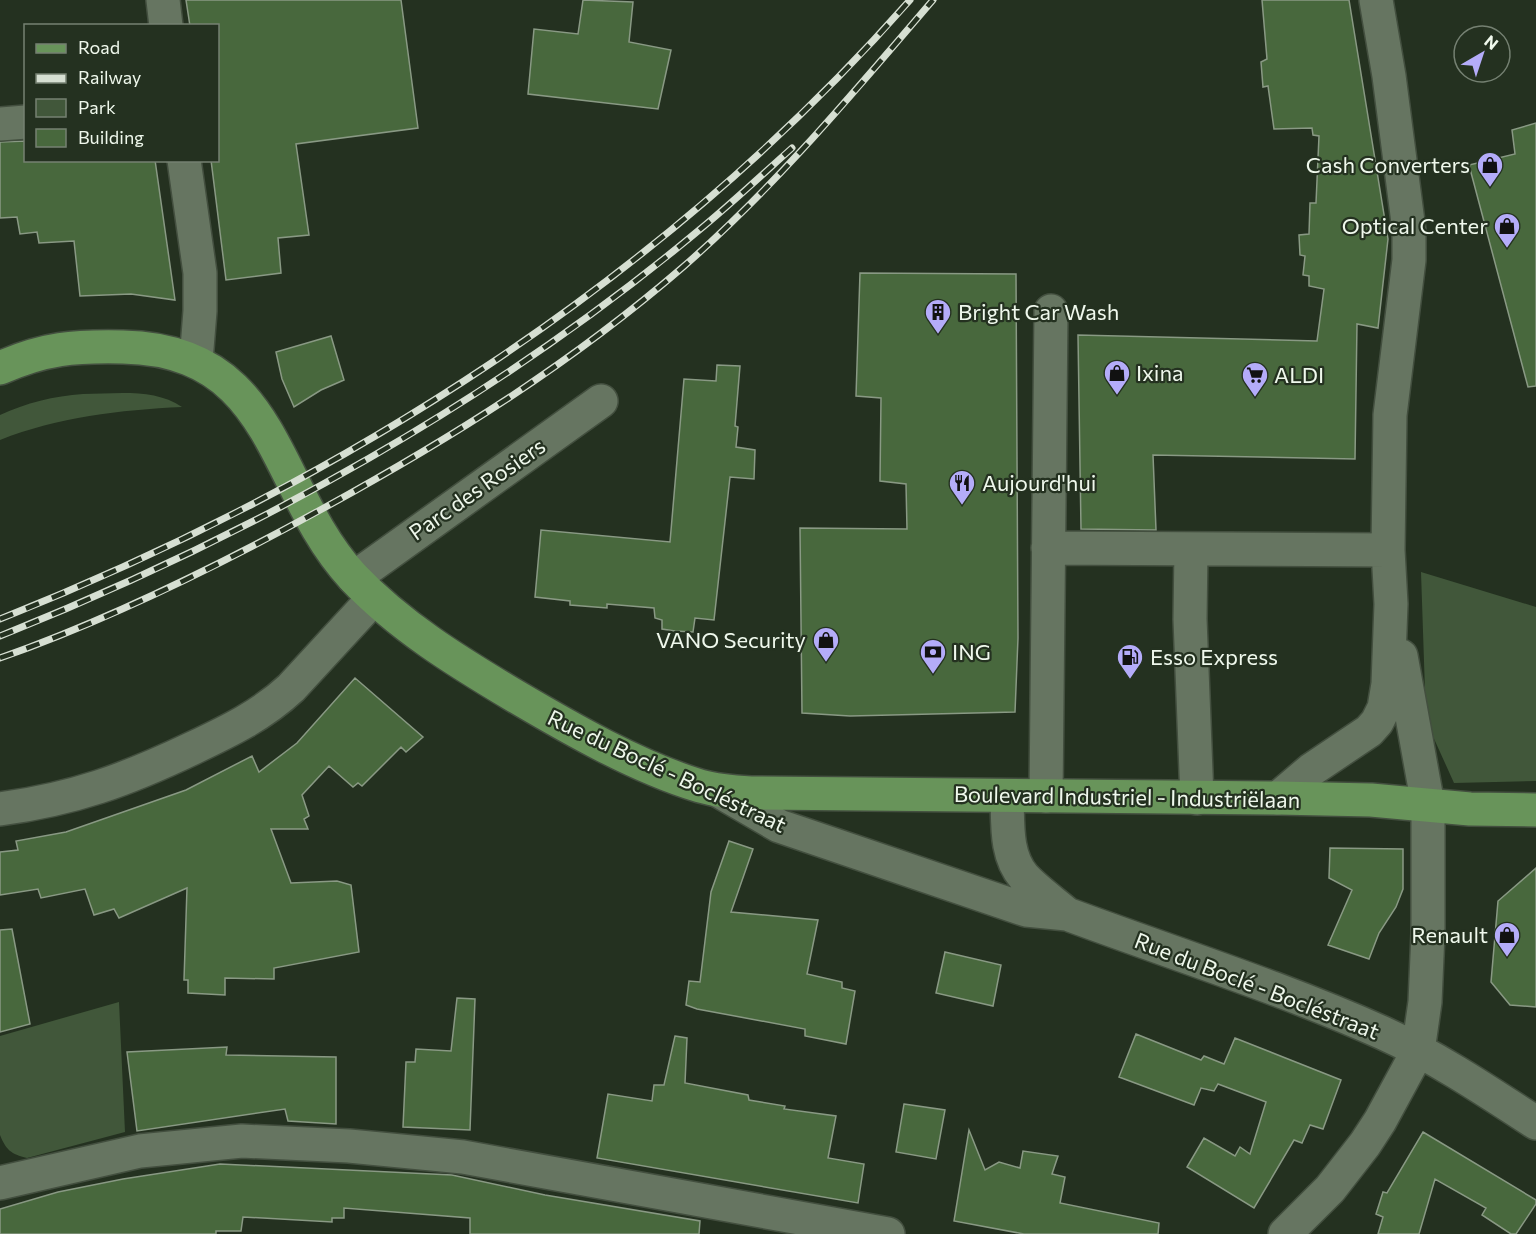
<svg xmlns="http://www.w3.org/2000/svg" width="1536" height="1234" font-family="Commissioner,sans-serif">
<style>
.green{fill:#41573a}
.building{fill:#48683d;stroke:#899984;stroke-width:1.5}
.lines{fill:none;stroke-linecap:round;stroke-linejoin:round}
.minor-casing{stroke:#434f3f;stroke-width:36}
.major-casing{stroke:#434f3f;stroke-width:36}
.minor{stroke:#667561;stroke-width:33}
.major{stroke:#68945a;stroke-width:33}
.rail-casing{stroke:#d6dfd2;stroke-width:7}
.rail{stroke:#243120;stroke-width:4.5;stroke-dasharray:14;stroke-linecap:butt}
.labels{text-anchor:middle;stroke-width:4.5;stroke-linejoin:round;paint-order:stroke}
.poi-label{font-size:22px;fill:#eff8ec;stroke:#243120;text-anchor:start}
.street-label{font-size:22px;fill:#eff8ec;stroke:#243120}
</style>
<rect width="100%" height="100%" fill="#243120"/>
<path class="green" d="M83 394C116 394 154 388 182 407 120 410 58 417 0 440V415C26 403 54 396 83 394Z
M1421 572 1536 607V781L1454 783 1426 721Z
M119 1002 125 1132 27 1158C11 1154 6 1150 0 1135V1036Z"/>
<path class="building" d="M186 0H401L418 128 296 144 309 235 278 238 281 273 226 280 211 160H218V26H190Z
M583 0 633 2 629 42 671 50 658 109 528 94 534 29 578 34Z
M1262 0H1349L1388 239 1378 328 1357 324 1355 459 1153 455 1156 530 1081 529 1078 335 1317 341 1324 289 1309 286V276L1303 275 1305 256 1300 255 1299 235 1309 234 1310 203H1316L1319 136 1313 135 1312 128 1274 129 1268 86 1263 87 1261 62 1267 59Z
M1536 123V386L1528 387 1469 165 1515 154 1512 130Z
M26 141V160H155L175 300 131 294 80 296 74 241 39 243 37 232 20 234 17 217 0 218V142Z
M860 273 1016 274 1018 638 1015 712 850 716 802 713 800 528 907 529 906 484 880 481 881 398 856 396Z
M331 336 344 380 321 390 294 407 282 379 276 352Z
M717 365 740 366 735 426 738 427 736 447 755 450 754 479 730 477 714 620 695 618 693 632 675 631 662 629V620L655 618 654 608 607 604V608L570 605V601L535 597 541 530 670 542 684 379 716 381Z
M355 678 423 737 406 752 401 747 362 786 358 783 353 787 329 766 302 795 309 816 304 819 308 829H271L291 883 337 881 351 885 359 952 274 968V979L225 978V995L188 993V980H184L187 888 119 918 114 909 94 915 85 889 41 898 38 889 0 895V852L18 850 16 841 66 832 186 790 252 756 259 772 297 743Z
M729 841 753 849 731 912 818 920 807 974 842 982V988L855 991 846 1044 805 1036V1029L697 1009 686 1005 689 981 700 982 711 892Z
M1330 848 1403 849V889L1396 907 1379 933 1369 959 1328 945 1352 890 1329 878Z
M1536 868V1007L1510 1005 1491 982 1498 901Z
M12 929 30 1024 0 1032V930Z
M945 952 1001 965 993 1006 936 993Z
M457 998 475 999 470 1130 403 1127 406 1062H415L416 1049 451 1051Z
M1136 1034 1201 1060 1204 1056 1224 1064 1235 1038 1341 1080 1323 1129 1310 1125 1302 1143 1294 1140 1254 1208 1187 1167 1204 1138 1235 1156 1240 1147 1250 1154 1266 1102 1218 1084 1214 1091 1201 1088 1194 1105 1119 1077Z
M675 1036 687 1038 685 1083 748 1095 749 1100 785 1106 784 1109 836 1116 828 1158 864 1164 858 1203 597 1158 608 1094 652 1101 654 1085H664Z
M227 1047 226 1055 336 1057V1124L288 1121 285 1109 137 1131 127 1052Z
M904 1104 945 1110 936 1159 896 1152Z
M969 1130 985 1170 999 1162 1020 1168 1023 1151 1058 1156 1052 1174 1065 1177 1060 1203 1159 1223 1158 1234H1024L954 1221Z
M1423 1132 1536 1200V1204L1516 1234H1511L1482 1215 1486 1208 1435 1179 1419 1234H1378L1383 1217 1376 1214 1383 1192 1387 1193Z
M220 1164 452 1175 545 1195 700 1221 699 1234H470V1218L344 1208V1218H332V1222L243 1217 241 1231H216V1234H0V1209L58 1192 123 1179Z"/>
<g class="lines">
<g class="minor-casing">
<path id="minor" d="M163 0 166 26
M0 124 26 122
M184 160 200 273V311L196 361
M1048 548 1388 550
M1191 549 1190 619 1197 798
M354 578 601 401
M719 791 779 826 1026 910 1067 914C1172 953 1280 987 1383 1033 1436 1057 1487 1091 1536 1123
M1007 796C1008 823 1005 855 1024 877 1036 890 1053 902 1067 914
M1046 796 1051 311
M1278 798 1311 770 1369 731 1377 722 1384 708 1388 684 1391 604 1388 550 1390 415 1409 260V230L1389 76 1376 0
M0 809C74 799 126 780 193 748 229 731 262 715 291 688L374 598
M0 1183 140 1151 242 1141 349 1146 463 1157 888 1234
M1285 1234 1330 1189 1365 1144 1380 1121 1418 1051 1425 1002 1428 933V805L1401 656"/>
</g>
<g class="major-casing">
<path id="major" d="M0 368C45 348 74 346 123 347 279 350 270 487 353 577 399 626 458 662 515 696 571 729 637 767 700 786 717 791 733 792 751 793L1278 798 1371 800 1470 809 1536 810"/>
</g>
<use href="#minor" class="minor"/>
<use href="#major" class="major"/>
<g class="rail-casing">
<path id="rail" d="M0 619C343 483 665 278 910 0
M0 636C251 536 496 400 704 226 734 201 763 174 792 148
M0 658C111 619 218 566 322 509 450 439 572 363 683 267 775 187 854 92 933 0"/>
</g>
<use href="#rail" class="rail"/>
</g>
<defs>
<g id="shop-pin" transform="scale(1.35)"><path d="M0 17L-7.5 6A9.5 9.5 0 1 1 7.5 6Z" fill="#b4acf9" stroke="#243120"/><path d="M-5-2.5h2.3a2.7 3.5 0 0 1 5.4 0H5L5.5 6h-11ZM-1.5-2.5h3a1.5 2.3 0 0 0-3 0Z" fill="#111"/></g>
<g id="building-pin" transform="scale(1.35)"><path d="M0 17L-7.5 6A9.5 9.5 0 1 1 7.5 6Z" fill="#b4acf9" stroke="#243120"/><path d="M-4-6H4V6H1V3H-1V6H-4ZM-2.5-4.3h1.7v1.8h-1.7ZM.8-4.3h1.7v1.8H.8ZM-2.5-1h1.7V.8h-1.7ZM.8-1h1.7V.8H.8Z" fill="#111"/></g>
<g id="supermarket-pin" transform="scale(1.35)"><path d="M0 17L-7.5 6A9.5 9.5 0 1 1 7.5 6Z" fill="#b4acf9" stroke="#243120"/><path d="M-6-5.5h2.5l.6 2H6L4.5 2H-2.5L-4.4-4H-6ZM-1.5 3.2a1.3 1.3 0 1 0 .1 0ZM3 3.2a1.3 1.3 0 1 0 .1 0Z" fill="#111"/></g>
<g id="restaurant-pin" transform="scale(1.35)"><path d="M0 17L-7.5 6A9.5 9.5 0 1 1 7.5 6Z" fill="#b4acf9" stroke="#243120"/><path d="M-5-6h1v4h1v-4h1v4h1v-4h1v5L-1.5 .5V6h-2V.5L-5-1ZM5-6V6H3V1.5H1.5Q1.5-4 5-6Z" fill="#111"/></g>
<g id="bank-pin" transform="scale(1.35)"><path d="M0 17L-7.5 6A9.5 9.5 0 1 1 7.5 6Z" fill="#b4acf9" stroke="#243120"/><path d="M-6-4H6V4H-6ZM0-2.3a2.3 2.3 0 1 0 0 4.6a2.3 2.3 0 1 0 0-4.6Z" fill="#111"/></g>
<g id="fuel-pin" transform="scale(1.35)"><path d="M0 17L-7.5 6A9.5 9.5 0 1 1 7.5 6Z" fill="#b4acf9" stroke="#243120"/><path d="M-5.5-6h7V0h2V4h1.3V-2.5L3-4.5l.8-.8L6-3V5H2.5V1h-1V6h-7ZM-4.2-4.7v3.2H.2V-4.7Z" fill="#111"/></g>
</defs>
<g fill-rule="evenodd">
<use href="#shop-pin" x="1490" y="165"/>
<use href="#shop-pin" x="1507" y="226"/>
<use href="#building-pin" x="938" y="312"/>
<use href="#shop-pin" x="1117" y="373"/>
<use href="#supermarket-pin" x="1255" y="375"/>
<use href="#restaurant-pin" x="962" y="483"/>
<use href="#shop-pin" x="826" y="640"/>
<use href="#bank-pin" x="933" y="652"/>
<use href="#fuel-pin" x="1130" y="657"/>
<use href="#shop-pin" x="1507" y="935"/>
</g>
<g class="labels">
<g class="poi-label">
<text x="1470" y="173" text-anchor="end">Cash Converters</text>
<text x="1488" y="234" text-anchor="end">Optical Center</text>
<text x="958" y="320">Bright Car Wash</text>
<text x="1136" y="381">Ixina</text>
<text x="1274" y="383">ALDI</text>
<text x="982" y="491">Aujourd'hui</text>
<text x="806" y="648" text-anchor="end">VANO Security</text>
<text x="952" y="660">ING</text>
<text x="1150" y="665">Esso Express</text>
<text x="1488" y="943" text-anchor="end">Renault</text>
</g>
<g class="street-label">
<text transform="translate(477 489) rotate(-35)" y="8">Parc des Rosiers</text>
<text transform="translate(667 771) rotate(25)" y="8">Rue du Boclé - Bocléstraat</text>
<text transform="translate(1127 797) rotate(1)" y="8">Boulevard Industriel - Industriëlaan</text>
<text transform="translate(1257 986) rotate(21)" y="8">Rue du Boclé - Bocléstraat</text>
</g>
</g>
<rect x="24" y="24" width="195" height="138" fill="#243120" stroke="#758172" stroke-width="1.5"/>
<rect x="36" y="44" width="30" height="9" fill="#68945a" stroke="#758172" stroke-width="1.5"/>
<text x="78" y="54" font-size="18" fill="#eff8ec">Road</text>
<rect x="36" y="74" width="30" height="9" fill="#d6dfd2" stroke="#758172" stroke-width="1.5"/>
<text x="78" y="84" font-size="18" fill="#eff8ec">Railway</text>
<rect x="36" y="99" width="30" height="18" fill="#41573a" stroke="#758172" stroke-width="1.5"/>
<text x="78" y="114" font-size="18" fill="#eff8ec">Park</text>
<rect x="36" y="129" width="30" height="18" fill="#48683d" stroke="#758172" stroke-width="1.5"/>
<text x="78" y="144" font-size="18" fill="#eff8ec">Building</text>
<g transform="translate(1482 54) rotate(39)"><circle r="28" fill="#243120" stroke="#758172" stroke-width="1.5"/>
<path d="M0-4.5L10 22L0 15L-10 22Z" fill="#b4acf9"/>
<text y="-9" font-size="16" font-weight="bold" text-anchor="middle" fill="#eff8ec">N</text>
</g>
</svg>
